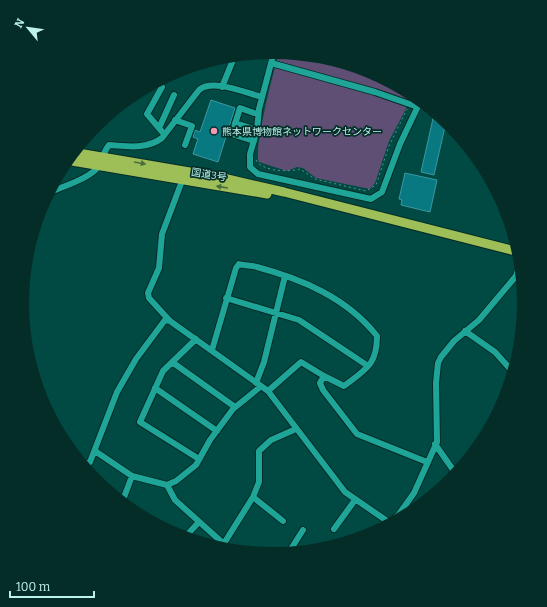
<svg xmlns="http://www.w3.org/2000/svg" width="547" height="607" font-family="Bitter,'Noto Sans JP',serif">
<style>
.green{fill:#604f75}
.building{fill:#087881;stroke:#3b98a1}
.lines{fill:none;stroke-linecap:round;stroke-linejoin:round}
.minor-casing{stroke:#052d28;stroke-width:8}
.highway-casing{stroke:#052d28;stroke-width:11}
.path{stroke:#54958d;stroke-width:1;stroke-dasharray:2 3;stroke-linecap:butt}
.minor{stroke:#1fa597;stroke-width:6}
.highway{stroke:#9ebe57;stroke-width:9}
.oneway{fill:#4a6e3d}
.poi-dot{fill:#f29ab0;stroke:#052d28;stroke-width:1.5}
.labels{text-anchor:middle;stroke-width:3.5;stroke-linejoin:round;paint-order:stroke}
.poi-label{font-size:10px;fill:#bdf2e9;stroke:#052d28;text-anchor:start}
.street-label{font-size:10px;fill:#bdf2e9;stroke:#052d28}
</style>
<rect width="100%" height="100%" fill="#004a43"/>
<path class="green" d="M279 53 370 71 411 99 389 141 375 183 370 189 316 178 303 168 297 167 287 171 259 162C253 151 274 69 279 53Z"/>
<path class="building" d="M211 100 235 108 218 162 193 154 198 139 193 137 195 130 200 132Z
M434 114 446 122 434 175 421 172Z
M405 173 437 180 430 212 401 205 402 200 399 199Z"/>
<g class="lines">
<g class="minor-casing">
<path id="minor" d="M274 52 259 109 257 130 250 154V167L258 174 371 199 382 192 400 144 419 104
M271 63 375 92 418 107
M162 87 147 114 164 134
M222 87 233 60
M175 120 192 126 185 145
M235 123 251 128
M159 128 174 95
M254 141 232 134 240 108 254 113
M182 181 162 234 159 268 148 293 149 298 170 321 268 391 345 492 390 523 399 514 414 493 437 442 436 383 438 363 441 357 454 341 479 320 516 276 518 270
M51 192C64 186 90 178 98 167 103 160 103 152 109 145 127 146 146 150 162 138L199 90C212 78 246 93 262 97
M226 298 299 320 368 366
M465 331 495 352 512 371
M196 339 163 371 140 422 199 459
M212 350 236 268 239 264C245 266 251 265 257 267 302 279 347 298 377 336 377 365 366 369 344 386L324 376 320 383 323 390 357 434 427 462
M172 362 235 407
M256 383 264 362 285 276
M155 388 217 431
M268 391 301 362 324 376
M435 444 456 474
M95 451 132 476 167 485 176 481 196 465 210 440 233 409 260 387
M84 465 90 462 117 392 136 359 165 320 170 321
M167 485 175 500 224 544
M253 497 283 521
M123 500 132 476
M334 529 355 500
M185 537 199 522
M223 545 253 497 259 482V451L271 440 296 429
M289 552 303 530"/>
</g>
<g class="highway-casing">
<path id="highway" d="M78 153 219 177 284 192 515 251
M72 161 267 194"/>
</g>
<path class="path" d="M337 65H340
M256 160C263 172 288 172 300 169L315 179 366 191 376 185 389 146 407 109"/>
<use href="#minor" class="minor"/>
<use href="#highway" class="highway"/>
</g>
<defs><path id="oneway-solid" d="M-6-.8H1V-3.2L6.5 0L1 3.2V.8H-6Z"/></defs>
<g class="oneway">
<use href="#oneway-solid" transform="translate(140 163) rotate(10)"/>
<use href="#oneway-solid" transform="translate(222 187) rotate(-171)"/>
</g>
<circle class="poi-dot" cx="214" cy="131" r="4"/>
<g class="labels">
<g class="poi-label">
<text x="222" y="135">熊本県博物館ネットワークセンター</text>
</g>
<g class="street-label">
<text transform="translate(209 174) rotate(9)" y="4">国道3号</text>
</g>
</g>
<path d="M0 0H547V607H0ZM29 303a244 244 0 1 1 488 0a244 244 0 1 1-488 0Z" fill="#052d28" fill-rule="evenodd"/>
<g transform="translate(28 28) rotate(299)" stroke="#052d28" stroke-width="3" paint-order="stroke">
<path d="M0-3L7 15L0 10L-7 15Z" fill="#bdf2e9"/>
<text y="-6" font-size="11" font-weight="bold" text-anchor="middle" fill="#bdf2e9">N</text>
</g>
<path d="M10 591v6h84v-6" fill="none" stroke="#bdf2e9" stroke-width="2"/>
<text x="16" y="591" font-size="12" fill="#bdf2e9" stroke="#052d28" stroke-width="3" paint-order="stroke">100 m</text>
</svg>
